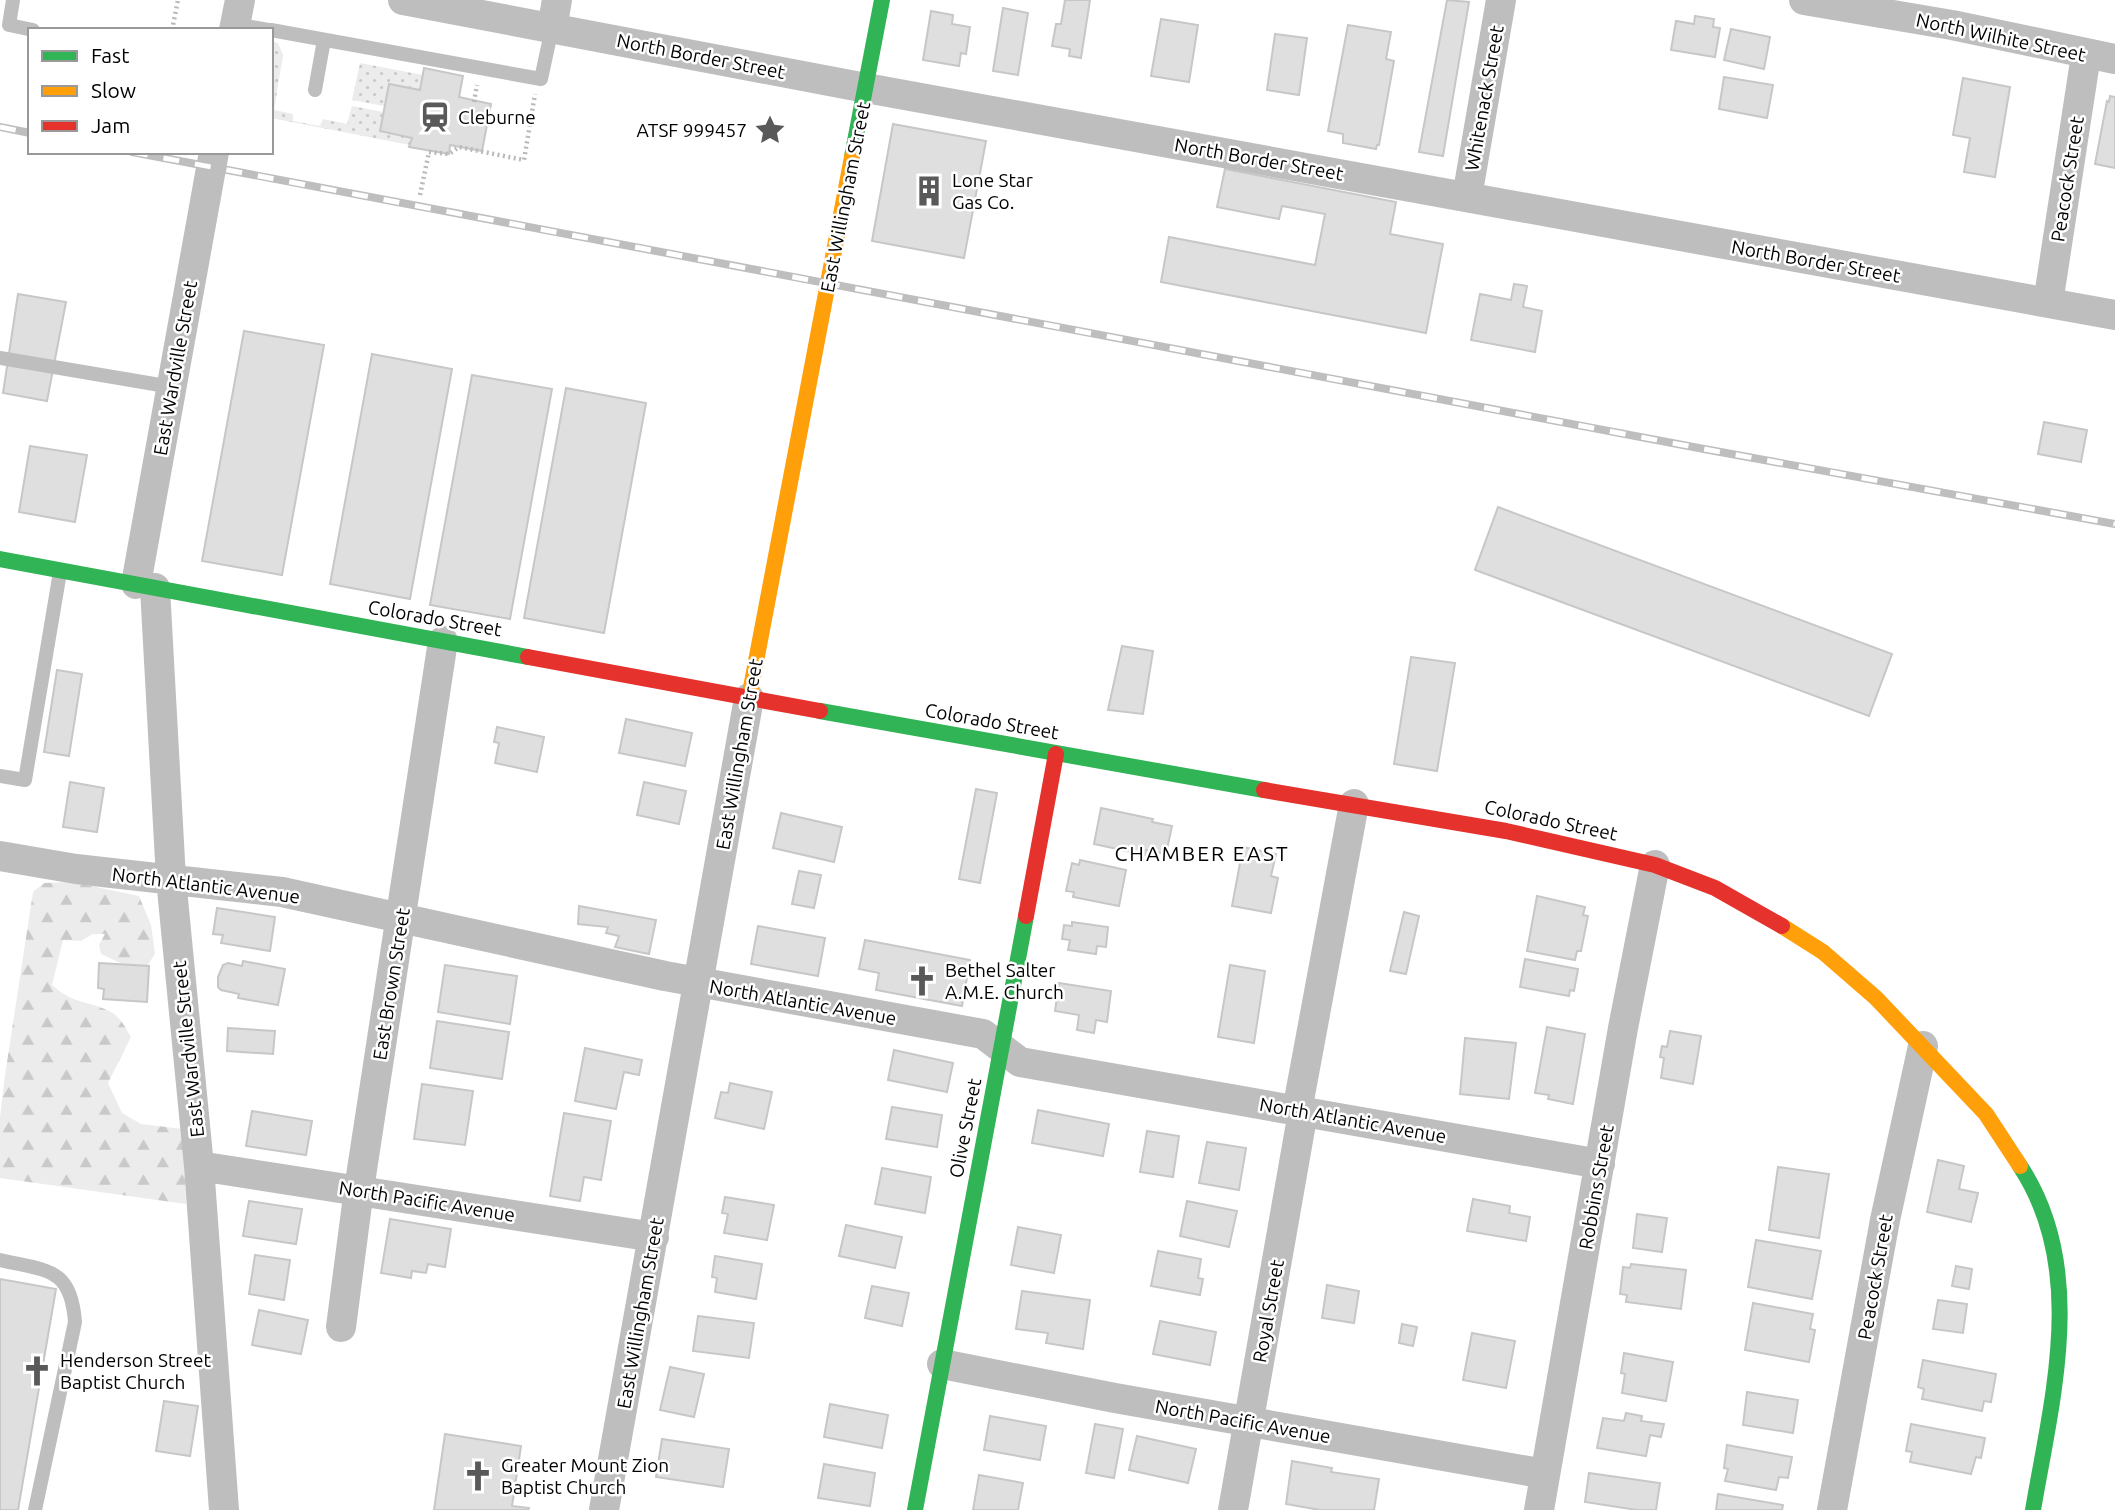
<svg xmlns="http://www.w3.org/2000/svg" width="2115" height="1510" font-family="Ubuntu,sans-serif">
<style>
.green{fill:url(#green-dots)}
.forest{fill:url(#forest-firs)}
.building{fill:#dfdfdf;stroke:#c7c7c7;stroke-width:2}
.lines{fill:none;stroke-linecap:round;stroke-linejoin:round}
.path{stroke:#b9b9b9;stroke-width:4.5;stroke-dasharray:2 3.5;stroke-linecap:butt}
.lane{stroke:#bebebe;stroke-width:14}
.street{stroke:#bebebe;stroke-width:30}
.fast{stroke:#30b455;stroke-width:16}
.slow{stroke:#ff9f0a;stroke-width:16}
.jam{stroke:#e5322d;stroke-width:16}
.rail-casing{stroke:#bebebe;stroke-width:8}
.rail{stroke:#fff;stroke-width:5;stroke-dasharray:16;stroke-linecap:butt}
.labels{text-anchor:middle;stroke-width:5;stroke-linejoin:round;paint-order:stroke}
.street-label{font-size:19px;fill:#000;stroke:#fff}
.poi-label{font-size:19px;fill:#000;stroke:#fff;text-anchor:start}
.neighbourhood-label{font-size:21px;letter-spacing:2px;fill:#000;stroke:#fff}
</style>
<defs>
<pattern id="green-dots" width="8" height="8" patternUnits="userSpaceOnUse" patternTransform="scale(1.75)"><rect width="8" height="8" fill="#ececec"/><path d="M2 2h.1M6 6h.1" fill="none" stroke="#c9c9c9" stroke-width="1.8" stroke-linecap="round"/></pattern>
<pattern id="forest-firs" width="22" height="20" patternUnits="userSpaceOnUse" patternTransform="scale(1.75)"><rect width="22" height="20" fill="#ececec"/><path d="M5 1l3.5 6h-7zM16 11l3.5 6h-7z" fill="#c9c9c9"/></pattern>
</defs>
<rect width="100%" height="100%" fill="#fff"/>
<path class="green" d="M271 41 278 43 283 55 274 110 293 114V121L320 126 323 119 347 124 352 106 383 112 380 131 412 138 410 145 271 118Z
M360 63 423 75 420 90 389 85 384 106 352 100Z"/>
<path class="forest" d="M72 882 139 896 151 925 155 954 147 966 129 967 101 954 99 945 105 934H93L81 941 63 940 52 985C75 1005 86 1000 109 1011 120 1016 125 1027 131 1037L108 1083 122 1113 141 1124 183 1129 186 1204 0 1178V1118L4 1082 33 892 44 883Z"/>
<path class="building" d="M1065 0H1090L1081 58 1069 56 1070 49 1052 46 1056 24H1061Z
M1447 0 1469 2 1443 156 1419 152Z
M1003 8 1028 13 1018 75 993 71Z
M931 11 953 15 952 24 970 27 966 54 961 53 959 66 923 60Z
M1695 16 1714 19 1713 27 1720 28 1715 57 1671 50 1676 21 1694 24Z
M1161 19 1198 25 1189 82 1151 76Z
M1348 25 1391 32 1386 59 1394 61 1379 145H1377L1376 149 1343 143V134L1328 131Z
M1731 29 1770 37 1764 69 1724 60Z
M1275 34 1307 38 1299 95 1267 90Z
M424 68 463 76 459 97 491 104 482 151 450 145 449 154 409 147 412 138 380 131 389 84 420 90Z
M1724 77 1773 85 1767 118 1719 109Z
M1963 78 2010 87 1995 177 1964 172 1970 138 1953 135Z
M2110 96 2115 97V168L2095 164 2107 101 2109 102Z
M893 124 986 141 964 258 872 241Z
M1225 169 1396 202 1390 234 1443 244 1426 333 1161 282 1169 237 1315 265 1325 214 1282 206 1279 219 1217 207Z
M1514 284 1527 286 1523 307 1542 311 1535 352 1471 340 1480 294 1511 300Z
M18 294 66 302 47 401 3 393Z
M244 331 324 345 282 575 202 561Z
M372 354 452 369 410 599 330 584Z
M472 375 552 389 510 619 430 605Z
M566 388 646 403 604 633 524 618Z
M2044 422 2087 430 2081 462 2038 454Z
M30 446 87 455 75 522 19 512Z
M1498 507 1892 654 1869 716 1475 570Z
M1122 646 1153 651 1143 714 1108 710Z
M1411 657 1455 663 1437 771 1394 764Z
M57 670 82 674 69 756 44 752Z
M626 719 692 733 685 766 619 753Z
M497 727 544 737 537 772 495 763 499 743 494 742Z
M70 782 104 788 97 832 63 827Z
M644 782 686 791 679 824 637 815Z
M976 789 997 793 980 883 959 879Z
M1101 808 1153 819 1152 822 1172 826 1166 854 1146 850 1145 855 1094 844Z
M781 813 842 827 834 862 773 848Z
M1243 847 1276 854 1271 876 1278 878 1271 913 1232 906Z
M1080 860 1126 870 1119 906 1073 897 1074 892 1066 891 1072 863 1079 865Z
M799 871 821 875 814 908 792 904Z
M1537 896 1585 907 1583 915 1588 916 1581 951H1577L1575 960 1527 951Z
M579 906 656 920 649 954 615 947 619 936 606 933 608 927 578 924Z
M217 908 275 917 270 951 221 943 223 935 213 934Z
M1404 912 1419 916 1406 974 1390 971Z
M1072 922 1108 927 1106 947 1097 946 1096 954 1068 950 1070 940 1062 939 1064 925 1072 926Z
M758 926 825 938 818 976 751 964Z
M865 940 970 960 962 1006 876 990 879 973 859 969Z
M1525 959 1578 969 1574 991 1570 990 1569 996 1520 987Z
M243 961 285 969 278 1005 238 998 239 994 221 990 218 987V977L223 965 228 963 242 966Z
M99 963 149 966 147 1002 103 999 104 989 98 988Z
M445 965 517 976 510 1024 438 1012Z
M1230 965 1265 971 1254 1043 1218 1037Z
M1059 983 1111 991 1107 1022 1096 1020 1094 1033 1077 1030 1079 1015 1055 1011Z
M437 1021 509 1032 502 1079 430 1068Z
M1547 1027 1585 1034 1573 1104 1548 1099 1549 1095 1535 1093Z
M228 1028 275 1031 273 1054 227 1051Z
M1670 1031 1701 1036 1693 1084 1661 1078 1664 1058 1660 1057 1662 1046 1667 1047Z
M1465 1038 1516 1043 1509 1099 1460 1094Z
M585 1048 642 1060 639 1075 624 1072 616 1109 575 1101Z
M894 1050 953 1063 947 1092 888 1080Z
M730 1083 772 1092 764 1129 715 1118 721 1092 728 1093Z
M422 1084 473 1091 465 1145 414 1139Z
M892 1107 942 1115 937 1147 886 1139Z
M1038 1110 1109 1124 1103 1156 1032 1143Z
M252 1111 312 1121 306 1155 246 1146Z
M564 1113 611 1121 601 1180 584 1177 580 1201 550 1196Z
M1147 1131 1179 1136 1173 1177 1140 1172Z
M1207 1142 1246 1148 1239 1190 1199 1183Z
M1938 1160 1964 1166 1959 1189 1978 1193 1971 1222 1927 1212Z
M1778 1167 1829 1174 1819 1238 1769 1230Z
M882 1168 931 1177 925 1213 875 1204Z
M725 1197 774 1205 767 1240 724 1233 728 1214 722 1213Z
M1473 1199 1510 1206 1509 1213 1530 1217 1526 1241 1467 1231Z
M249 1201 302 1209 296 1244 243 1236Z
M1187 1201 1237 1211 1229 1247 1180 1236Z
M1637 1214 1667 1218 1662 1252 1633 1248Z
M390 1219 451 1229 445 1267 428 1264 426 1273 412 1271 411 1278 381 1273Z
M846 1225 902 1237 895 1268 839 1256Z
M1018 1227 1061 1235 1054 1273 1011 1265Z
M1756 1240 1821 1251 1812 1299 1748 1287Z
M1158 1251 1201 1259 1198 1278 1203 1279 1200 1295 1151 1286Z
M255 1255 290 1260 284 1300 249 1294Z
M715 1256 762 1264 756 1299 715 1292 717 1278 712 1277Z
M1631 1264 1686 1270 1681 1309 1626 1302 1627 1295 1620 1294 1623 1267 1630 1268Z
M1956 1266 1972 1269 1969 1289 1952 1286Z
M0 1279 56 1289 18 1510H0Z
M1327 1285 1359 1291 1354 1323 1322 1318Z
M872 1286 909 1293 902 1326 865 1318Z
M1022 1291 1090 1300 1083 1349 1046 1343 1048 1333 1016 1329Z
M1938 1300 1967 1304 1963 1333 1933 1329Z
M1753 1303 1813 1314 1810 1329 1815 1330 1809 1362 1745 1350Z
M259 1310 308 1320 301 1354 252 1345Z
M698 1316 754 1323 749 1358 693 1351Z
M1160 1321 1216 1332 1210 1365 1153 1354Z
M1402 1324 1417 1327 1413 1346 1399 1343Z
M1472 1333 1515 1341 1506 1388 1463 1380Z
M1624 1353 1673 1362 1666 1401 1622 1393 1625 1374 1621 1373Z
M1923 1360 1996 1374 1991 1402 1984 1401 1982 1411 1922 1399 1924 1389 1918 1387Z
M670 1367 704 1374 694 1417 660 1410Z
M1747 1392 1798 1400 1793 1433 1743 1425Z
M164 1401 198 1406 190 1456 156 1451Z
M830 1404 888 1415 882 1448 824 1437Z
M1626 1413 1642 1416 1641 1421 1664 1424 1661 1437 1650 1435 1646 1456 1597 1448 1603 1418 1624 1421Z
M990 1416 1046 1426 1040 1460 984 1450Z
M1095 1424 1123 1429 1114 1478 1086 1473Z
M1911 1424 1985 1438 1981 1458 1976 1457 1971 1474 1910 1462 1912 1452 1906 1451Z
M445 1434 521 1446 512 1506 529 1508 528 1510H434Z
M1137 1436 1196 1449 1188 1483 1129 1470Z
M662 1439 729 1449 723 1487 656 1477Z
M1727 1445 1792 1457 1788 1478 1779 1477 1776 1490 1725 1481 1728 1469 1724 1468Z
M1292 1461 1332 1468 1331 1472 1379 1479 1374 1510H1320L1286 1504Z
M824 1464 875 1473 870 1506 818 1498Z
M1589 1473 1660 1483 1656 1510H1637L1585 1502Z
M979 1475 1023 1483 1018 1510H973Z
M1718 1494 1783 1505 1782 1510H1716Z"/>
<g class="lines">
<path class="path" d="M172 30 178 0
M474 102 477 85
M420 195 429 152 449 154 459 147 524 160 535 94"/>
<path class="lane" d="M13 0 9 25 33 30
M235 24 268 30
M271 30 541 79 552 28
M315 90 324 40
M0 358 172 387
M0 776 25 780 60 572
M0 1260C47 1271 71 1267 75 1322L35 1510"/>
<path class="street" d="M403 0 866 88 2115 315
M1804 0 1952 25 2115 59
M552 28 557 0
M234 30 240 0
M1467 197 1501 0
M2048 303 2086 55
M136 584 214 152
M155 588 171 879 199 1166 224 1510
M0 856 76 869 282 892 665 976 983 1034 1020 1062 1600 1164
M1297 1111 1354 804
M199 1166 654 1237
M341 1327 359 1189 443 641
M942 1364 1115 1398 1545 1474
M604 1510 749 698
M1233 1510 1303 1112
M1539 1510 1623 1028 1655 865
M1832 1510 1885 1220 1923 1046"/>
<path class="fast" d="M852 157 882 0
M0 559 528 657
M820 711 1264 790
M2020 1166C2088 1269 2052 1398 2033 1510
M915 1510 1026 916"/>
<path class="slow" d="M749 698 852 157
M1782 926 1823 952 1876 998 1986 1114 2020 1166"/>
<path class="jam" d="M528 657 820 711
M1264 790 1506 831 1655 865 1715 888 1782 926
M1026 916 1056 754"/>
<g class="rail-casing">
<path id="rail" d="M0 127 30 133
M132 152 1704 449 2115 524"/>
</g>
<use href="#rail" class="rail"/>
</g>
<defs>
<g id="station-bare" transform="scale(2.415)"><path d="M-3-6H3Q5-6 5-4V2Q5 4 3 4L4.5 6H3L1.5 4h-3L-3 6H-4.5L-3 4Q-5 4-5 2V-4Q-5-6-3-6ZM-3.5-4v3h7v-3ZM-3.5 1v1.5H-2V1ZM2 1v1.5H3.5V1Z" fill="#595959" stroke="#fff" stroke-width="2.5" paint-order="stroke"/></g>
<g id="sight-bare" transform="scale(2.415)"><path d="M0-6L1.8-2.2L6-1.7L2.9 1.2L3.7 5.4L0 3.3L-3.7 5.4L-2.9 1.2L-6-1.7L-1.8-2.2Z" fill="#595959" stroke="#fff" stroke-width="2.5" paint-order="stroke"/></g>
<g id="building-bare" transform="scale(2.415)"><path d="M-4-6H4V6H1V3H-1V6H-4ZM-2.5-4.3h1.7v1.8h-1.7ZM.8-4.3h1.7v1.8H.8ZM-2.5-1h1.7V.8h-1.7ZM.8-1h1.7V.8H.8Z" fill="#595959" stroke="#fff" stroke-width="2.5" paint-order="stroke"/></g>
<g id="church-bare" transform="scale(2.415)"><path d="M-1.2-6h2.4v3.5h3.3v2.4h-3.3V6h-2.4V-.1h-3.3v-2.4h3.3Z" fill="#595959" stroke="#fff" stroke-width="2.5" paint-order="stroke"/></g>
</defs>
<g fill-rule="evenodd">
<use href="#station-bare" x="435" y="117"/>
<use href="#sight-bare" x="770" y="130"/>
<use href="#building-bare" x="929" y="191"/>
<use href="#church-bare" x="922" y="981"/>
<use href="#church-bare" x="37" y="1371"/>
<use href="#church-bare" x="478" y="1476"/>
</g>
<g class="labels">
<g class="street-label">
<text transform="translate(2001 37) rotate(12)" y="7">North Wilhite Street</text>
<text transform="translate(701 56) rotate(11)" y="7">North Border Street</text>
<text transform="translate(1484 98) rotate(-80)" y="7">Whitenack Street</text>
<text transform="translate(1259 159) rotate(10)" y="7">North Border Street</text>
<text transform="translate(2067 179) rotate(-81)" y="7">Peacock Street</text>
<text transform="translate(845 197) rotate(-79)" y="7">East Willingham Street</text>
<text transform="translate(1816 261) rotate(10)" y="7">North Border Street</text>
<text transform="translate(175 368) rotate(-80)" y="7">East Wardville Street</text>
<text transform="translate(435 618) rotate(10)" y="7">Colorado Street</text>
<text transform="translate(992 721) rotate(10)" y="7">Colorado Street</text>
<text transform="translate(739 754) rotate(-80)" y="7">East Willingham Street</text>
<text transform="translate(1551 820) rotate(12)" y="7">Colorado Street</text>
<text transform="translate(206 885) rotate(7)" y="7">North Atlantic Avenue</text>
<text transform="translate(391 984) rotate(-81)" y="7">East Brown Street</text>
<text transform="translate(803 1002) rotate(10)" y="7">North Atlantic Avenue</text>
<text transform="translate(188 1049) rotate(-96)" y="7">East Wardville Street</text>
<text transform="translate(1353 1120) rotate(10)" y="7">North Atlantic Avenue</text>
<text transform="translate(965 1128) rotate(-79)" y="7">Olive Street</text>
<text transform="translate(1596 1187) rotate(-80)" y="7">Robbins Street</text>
<text transform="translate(427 1201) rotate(9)" y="7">North Pacific Avenue</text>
<text transform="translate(1875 1277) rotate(-80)" y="7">Peacock Street</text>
<text transform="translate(1268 1311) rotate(-80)" y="7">Royal Street</text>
<text transform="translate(640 1313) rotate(-80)" y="7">East Willingham Street</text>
<text transform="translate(1243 1421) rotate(10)" y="7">North Pacific Avenue</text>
</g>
<g class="poi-label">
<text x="458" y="124">Cleburne</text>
<text x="747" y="137" text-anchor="end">ATSF 999457</text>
<text x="952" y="187">Lone Star<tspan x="952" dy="22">Gas Co.</tspan></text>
<text x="945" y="977">Bethel Salter<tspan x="945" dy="22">A.M.E. Church</tspan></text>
<text x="60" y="1367">Henderson Street<tspan x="60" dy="22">Baptist Church</tspan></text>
<text x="501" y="1472">Greater Mount Zion<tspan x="501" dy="22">Baptist Church</tspan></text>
</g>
<g class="neighbourhood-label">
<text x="1202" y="861">CHAMBER EAST</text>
</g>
</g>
<rect x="28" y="28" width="245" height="126" fill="#ffffff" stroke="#999999" stroke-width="2"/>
<rect x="42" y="51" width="35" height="10" fill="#30b455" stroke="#999999" stroke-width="2"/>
<text x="91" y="63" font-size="21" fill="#000000">Fast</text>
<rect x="42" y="86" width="35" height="10" fill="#ff9f0a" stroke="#999999" stroke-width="2"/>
<text x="91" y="98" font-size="21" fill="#000000">Slow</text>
<rect x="42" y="121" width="35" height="10" fill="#e5322d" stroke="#999999" stroke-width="2"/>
<text x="91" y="133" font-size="21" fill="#000000">Jam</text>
</svg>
